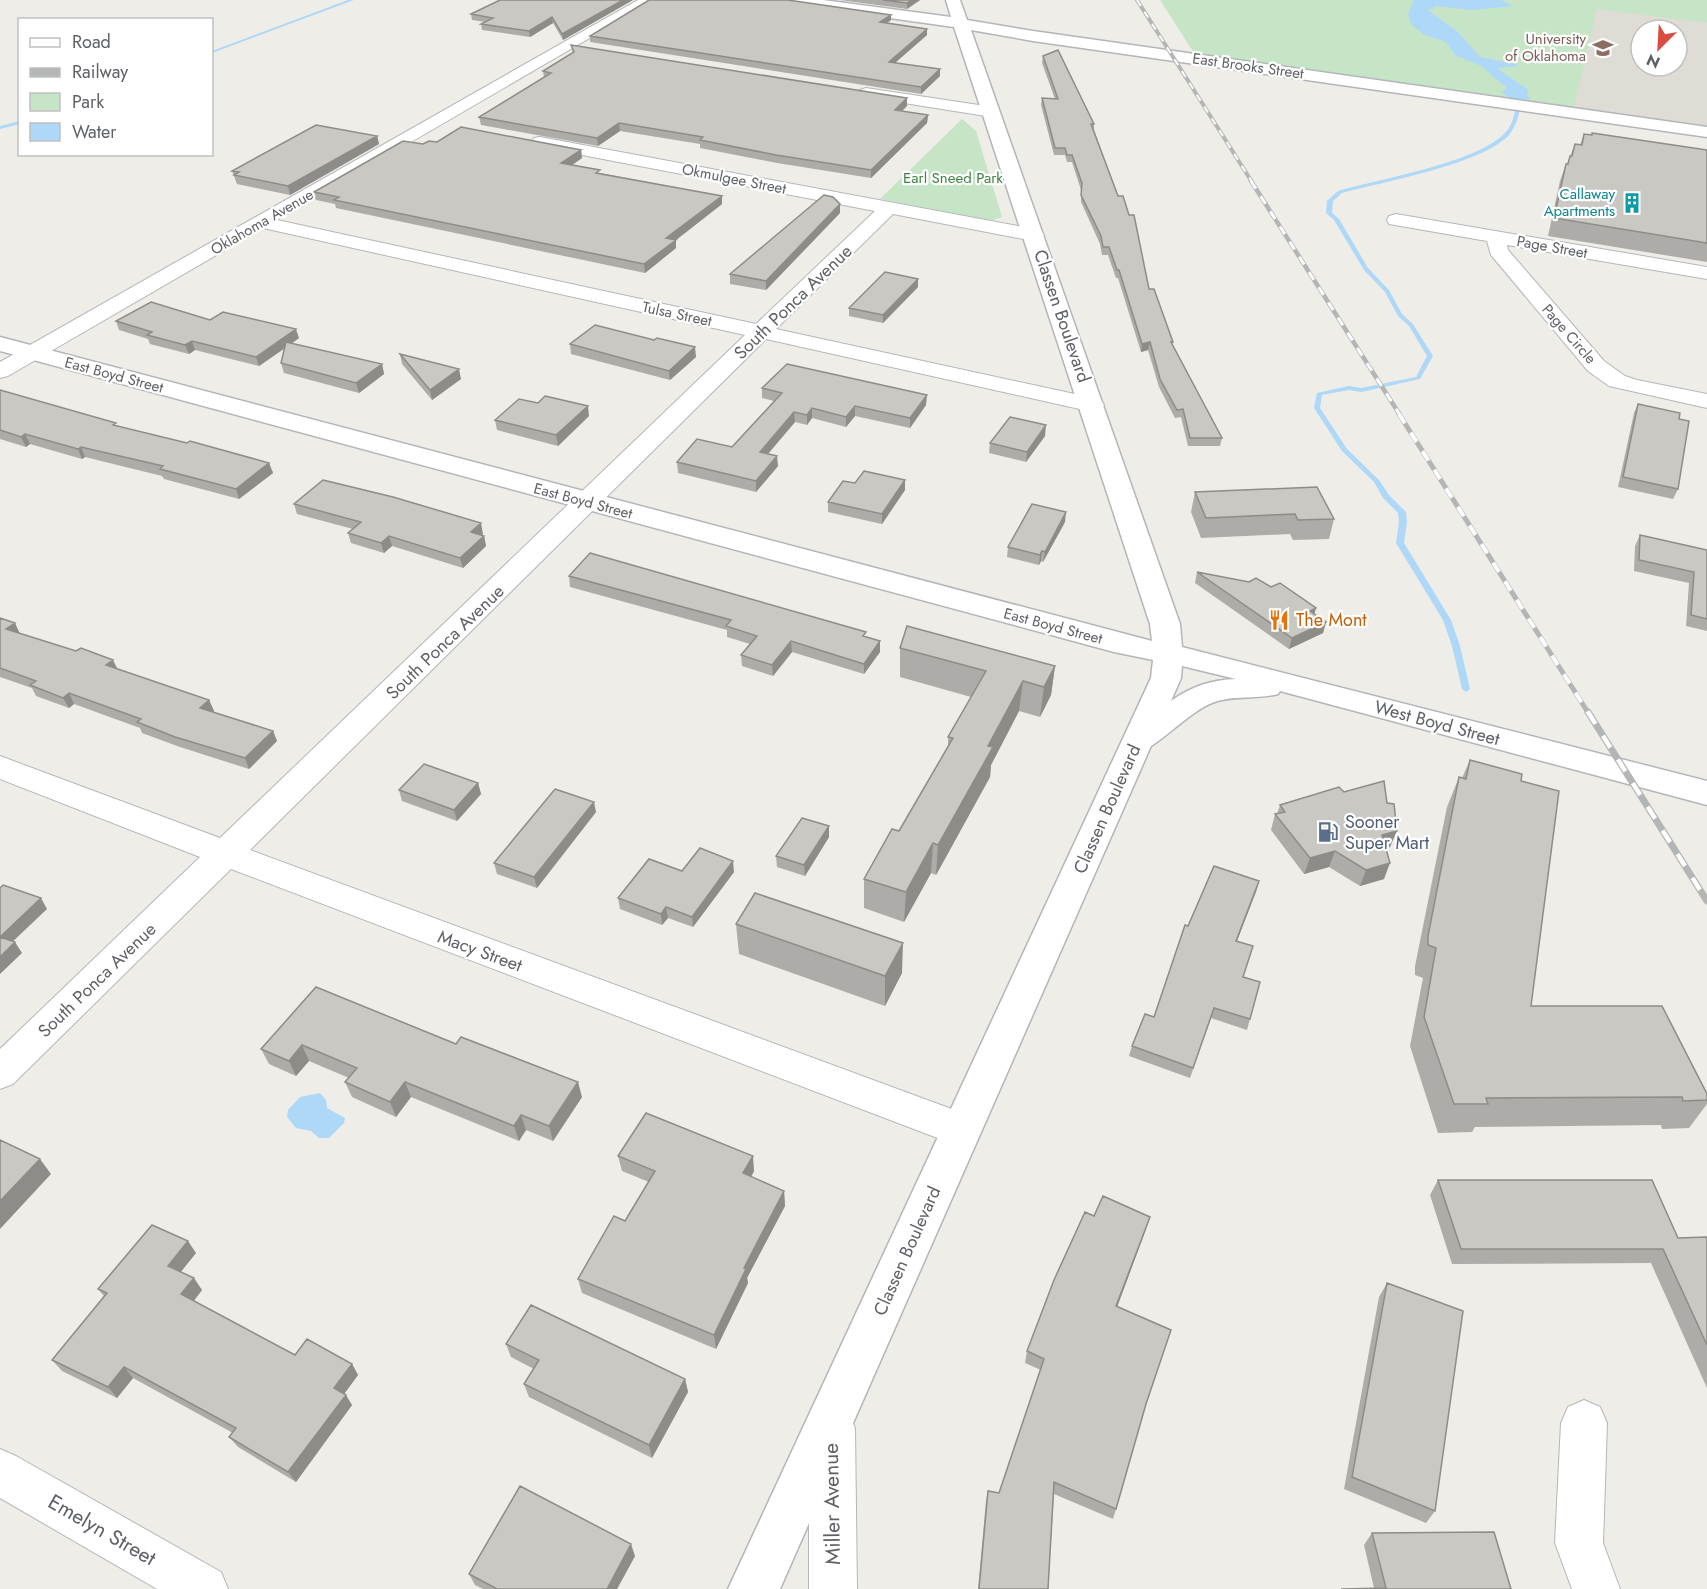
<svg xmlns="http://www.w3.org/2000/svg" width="1707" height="1589" font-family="Jost,sans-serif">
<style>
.education{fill:#dedcd5;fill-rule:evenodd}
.green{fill:#c6e4c6}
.water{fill:#aed8f7}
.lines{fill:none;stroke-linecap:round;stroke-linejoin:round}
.stream{fill:#aed8f7;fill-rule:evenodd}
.street-casing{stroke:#b4b6ba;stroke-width:2}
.secondary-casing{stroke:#b3b5ba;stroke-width:3}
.street{fill:#fff;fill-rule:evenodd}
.secondary{fill:#fff;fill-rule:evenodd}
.rail-far3-casing{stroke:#b4b5b5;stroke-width:4}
.rail-far2-casing{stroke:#b4b5b5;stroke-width:4.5}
.rail-far1-casing{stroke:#b4b5b5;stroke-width:5}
.rail-casing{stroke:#b4b5b5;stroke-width:7}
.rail-far3{stroke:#fff;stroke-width:2;stroke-dasharray:7;stroke-linecap:butt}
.rail-far2{stroke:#fff;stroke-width:3;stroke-dasharray:9;stroke-linecap:butt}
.rail-far1{stroke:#fff;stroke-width:4;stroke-dasharray:11;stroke-linecap:butt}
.rail{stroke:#fff;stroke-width:4.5;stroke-dasharray:14;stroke-linecap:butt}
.wall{fill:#aeaca8}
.shaded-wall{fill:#8d8c88}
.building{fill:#cac8c3;stroke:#8d8c88;stroke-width:1.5}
.labels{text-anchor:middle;stroke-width:4.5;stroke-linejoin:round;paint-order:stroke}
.far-education-label{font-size:15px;fill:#785e54;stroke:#fff;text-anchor:end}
.far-street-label{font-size:15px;fill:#5e6165;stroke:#fff}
.far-park-label{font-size:15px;fill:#3f8341;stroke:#fff}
.far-culture-label{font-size:15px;fill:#0d838f;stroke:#fff;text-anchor:end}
.street-label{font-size:18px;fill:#5e6165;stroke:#fff}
.food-label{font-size:18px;fill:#c56008;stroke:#fff;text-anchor:start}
.service-label{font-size:18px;fill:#4e5e75;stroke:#fff;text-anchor:start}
.near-street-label{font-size:21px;fill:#5e6165;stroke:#fff}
</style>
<rect width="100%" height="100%" fill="#efede7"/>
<path class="education" d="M1576 0H1707V129L1550 107ZM1641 30H1677V66H1641Z"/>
<path class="green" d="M1160 0H1707V23L1597 9 1574 107 1194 53Z
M962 119 976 131 1002 217 993 220 977 218 880 199Z"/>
<path class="water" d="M1414 0H1501L1513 6 1472 10 1436 6 1428 10 1458 32 1480 57 1517 64V66L1497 68 1528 90 1527 95 1530 99 1514 100 1501 92 1507 88 1481 66 1455 55 1446 42 1423 34 1411 24 1408 14Z
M320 1093 326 1100 327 1108 345 1118 344 1123 329 1138H319L311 1131 296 1128 287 1117 288 1110 300 1097Z"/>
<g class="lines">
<path class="stream" d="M348 0H354L212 53V51Z
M1519 99 1521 100C1520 112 1517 125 1509 135 1483 164 1382 182 1342 193L1333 201 1332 213 1339 219 1368 268 1389 290 1402 314 1413 324 1433 356 1420 379 1361 392 1349 390 1322 395 1320 408 1347 449 1379 480 1389 495 1406 512 1407 522 1404 543 1451 620 1460 646 1470 689 1466 692 1462 689 1452 646 1443 620 1396 543 1399 522 1398 513 1383 498 1374 482 1342 451 1314 408 1317 393 1349 386 1361 388 1416 377 1427 356 1409 326 1398 316 1385 292 1364 270 1334 220 1326 213 1327 201 1338 191C1380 179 1475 163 1504 134 1513 126 1515 112 1517 100Z
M20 121V124L0 129V126Z"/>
<g class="street-casing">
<path id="street" d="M638 0H655L277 220 756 324 875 211 540 147 534 146 531 142 534 138 540 137 1034 229 1041 231 1044 235 1041 239 1034 241 893 214 776 329 1093 398 1101 400 1104 405 1101 410 1093 412 766 339 250 850 976 1118 981 1130 976 1142 962 1147 948 1142 231 869 13 1084 0 1089V1049L200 857 0 779V756L220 838 745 335 263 228 8 376 0 378V362Z
M866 88 992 107 1000 112 992 117 860 96 858 93 860 90Z
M1396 214 1707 267V279L1507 245 1508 250 1604 361 1625 376 1637 380 1707 394V408L1609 386 1588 371 1491 255 1487 241 1389 224 1387 220 1389 216Z
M1584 1400 1600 1407 1607 1423 1603 1543 1620 1589H1572L1555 1543 1561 1423 1568 1407Z
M832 1405 848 1412 855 1428 857 1589H809V1428L816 1412Z
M0 1449 16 1456 221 1572 228 1589H157L0 1498Z"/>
</g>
<g class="secondary-casing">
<path id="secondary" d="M782 0H823L951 17 946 0H960L967 20 1033 31 1707 127V137L1033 41 971 30 1180 624 1182 647 1707 781V805L1280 691 1278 694C1259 699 1240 696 1222 700 1198 704 1172 733 1151 746L780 1589H728L1151 678 1153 660 1114 652 0 351V337L1152 641 1150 624 954 27 789 4ZM1182 666 1236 679C1211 680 1192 686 1171 701L1181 678Z"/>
</g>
<use href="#street" class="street"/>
<use href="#secondary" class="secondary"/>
<g class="rail-far3-casing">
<path id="rail-far3" d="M1137 0 1252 182"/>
</g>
<g class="rail-far2-casing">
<path id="rail-far2" d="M1251 181 1400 415"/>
</g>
<g class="rail-far1-casing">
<path id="rail-far1" d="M1399 414 1589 714"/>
</g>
<g class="rail-casing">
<path id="rail" d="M1588 712 1707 901"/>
</g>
<use href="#rail-far3" class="rail-far3"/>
<use href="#rail-far2" class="rail-far2"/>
<use href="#rail-far1" class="rail-far1"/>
<use href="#rail" class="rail"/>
</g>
<path class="wall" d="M500 0H633L563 40 553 23 530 37 482 30 481 24 485 22 472 20 471 14Z
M840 0H920L907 9Z
M891 20 887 23 927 29V35L895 63 940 76 921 94 590 42V36Z
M571 45 907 106 902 111 928 115 927 123 871 178 777 163 700 148V144L620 131 598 146 481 125 479 117 544 77 543 71 573 53Z
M1043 56 1094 124V130L1149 289 1173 342 1172 345 1222 438 1220 446H1188L1181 417 1175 418 1159 387 1148 350 1141 352 1118 278H1116L1108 255H1102L1100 244 1081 202V190L1072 162H1067L1065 155H1054L1041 105 1042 98 1055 99 1042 63Z
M1584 134 1707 150V262L1548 236 1560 181 1566 164H1567L1575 144 1580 145Z
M377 136 379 144 290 195 237 184 232 171Z
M437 142 581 150 582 158 572 165 600 173 722 196V204L676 240V248L645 273 336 208 335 204 316 200 314 192 423 144Z
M840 213 766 290 730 284V274Z
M918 279V287L883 323 849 316V308Z
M210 320 299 338 291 344 382 364 384 374 359 393 284 373 281 363 284 349 259 366 195 350 189 354 150 344 148 339 119 330 116 321Z
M570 344 696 357 670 380 571 354Z
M400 354 461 379 432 400 402 364Z
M762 388 926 405 910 428 855 416 846 427 812 418 807 425 795 422 768 454 778 466 756 492 678 473 677 462 732 447 774 401 762 398Z
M0 390 118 426 269 463 273 473 239 499 164 479 162 476 85 457 82 459 30 444 26 447 0 439Z
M1638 404 1679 419 1678 489 1673 499 1618 487 1634 413Z
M589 416 558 446 497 430 495 420Z
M1045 436 1026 462 989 453 990 443Z
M855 483 905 490 882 524 828 512V502Z
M1195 492 1334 519 1329 539 1293 540 1290 534 1201 538 1191 512Z
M294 504 483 534 481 535 484 536 486 546 463 568 392 546 384 553 351 543 348 533 353 529 297 514Z
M1065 522 1043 562 1041 561 1039 565 1007 557 1008 547Z
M1640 535 1707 550V631L1686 626 1689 583 1634 571 1635 546Z
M1197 572 1271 587 1316 608 1314 614 1326 622 1323 633 1289 649 1195 583Z
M569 576 866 637 880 652 864 674 792 652 773 676 742 666 741 655 750 644 727 637V630L570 587Z
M0 618 20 634 117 669 209 700 214 711 213 712 273 731 277 741 249 769 180 747 142 733 140 728 74 704 69 708 36 696 32 688 0 677Z
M900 648 1055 666 1051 695 1040 717 1019 711 991 765 990 777 936 875 931 873 904 922 864 908V879L899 831 948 748V737L971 697 900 677Z
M1470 760 1521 781 1531 1006 1707 1094V1104L1689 1128 1662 1129 1661 1125 1475 1127 1472 1132 1438 1133 1410 1046 1423 978 1415 975V966L1447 807 1459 777 1462 778Z
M478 783 481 794 457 821 402 801 399 790Z
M1344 792 1390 847 1386 848 1384 879 1360 886 1329 867 1304 874 1271 830 1275 814H1277L1280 805Z
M596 812 537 888 497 874 494 863Z
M829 826V837L805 876 777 867 776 856Z
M682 871 734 872 693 927 668 918 662 925 620 909 618 898Z
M1259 881 1237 941 1250 1019 1247 1030 1211 1018 1190 1078 1129 1056 1132 1046 1154 1017 1188 926Z
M736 924 902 973 885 1006 739 954Z
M316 987 582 1097 553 1141 526 1130 519 1141 411 1097 396 1117 352 1097 345 1082 349 1078 309 1061 296 1076 269 1064 261 1049Z
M618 1156 754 1171 751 1177 784 1191 785 1206 747 1278 748 1283 716 1349 582 1293 578 1279 625 1221 649 1182 622 1171Z
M1438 1180 1678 1238 1707 1237V1388L1651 1263 1452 1264 1430 1195Z
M1094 1216 1146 1229 1117 1307 1146 1404 1116 1509 1113 1519 1054 1494 1048 1589H978L986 1501 988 1491 999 1493 1041 1370 1025 1363 1027 1351Z
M196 1253 180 1272 202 1290 193 1301 295 1355 352 1364 358 1375 344 1394 352 1405 296 1482 238 1447 229 1437 233 1433 133 1378 117 1398 62 1371 52 1360 104 1296 98 1289Z
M1387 1283 1435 1511 1426 1523 1344 1489 1379 1297Z
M506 1344 685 1379 688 1392 652 1458 529 1397 524 1384 534 1369 511 1357Z
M1372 1533 1511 1589 1374 1588 1364 1545Z
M635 1556 617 1589H483L475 1585 469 1574Z"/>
<path class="shaded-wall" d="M623 0H633L563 40 562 34Z
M912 0H920L907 9V3Z
M891 15V20L880 28V22Z
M552 17 553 23 530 37 529 31Z
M927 29V35L889 68V62Z
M940 69V76L921 94V87Z
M907 98V106L894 118 895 110Z
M928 115 927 123 871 178V170Z
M619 123 620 131 598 146 597 138Z
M377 136 379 144 290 195 288 186Z
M581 150 582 158 562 172 561 163Z
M722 196V204L676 240V248L645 273 644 264 666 238Z
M840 204V213L766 290V281Z
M918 279V287L883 323V315Z
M296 329 299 338 259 366 256 357Z
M192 341 195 350 189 354 185 345Z
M1150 342 1148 350 1141 352 1142 344Z
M695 347 696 357 670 380 669 371Z
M382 364 384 374 359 393 356 383Z
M459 369 461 379 432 400 430 390Z
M927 395 926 405 910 428V418Z
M588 406 589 416 558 446 556 435Z
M855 406V416L846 427V417Z
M812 408V418L807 425V415Z
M794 412 795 422 761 462 760 452Z
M1046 425 1045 436 1026 462 1027 452Z
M25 434 30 444 26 447 21 437Z
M81 447 85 457 82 459 78 449Z
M777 456 778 466 756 492V481Z
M269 463 273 473 239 499 236 489Z
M905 480V490L882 524V514Z
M1066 512 1065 522 1043 562 1045 552Z
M481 523 483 534 473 542 471 532Z
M389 536 392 546 384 553 381 543Z
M484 536 486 546 463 568 460 558Z
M1042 551 1041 561 1039 565 1040 555Z
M1316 608 1313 618 1310 611Z
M1326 622 1323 633 1289 649 1292 638Z
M15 623 20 634 6 629Z
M791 641 792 652 773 676 772 665Z
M880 641V652L864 674V664Z
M113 660 118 670 106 665Z
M1055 666 1051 695 1040 717 1044 687Z
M1023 681 1019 711 991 765 990 777 936 875 938 845 988 746Z
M69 693 74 704 69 708 63 698Z
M209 700 214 711 205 719 200 708Z
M273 731 277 741 249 769 245 758Z
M478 783 481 794 457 821 454 810Z
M594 802 596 812 537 888 534 877Z
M829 826V837L805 876 804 865Z
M1397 831 1390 847 1376 851 1382 835Z
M933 843 931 873 904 922 906 892Z
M1335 851 1329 867 1304 874 1310 858Z
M733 861 734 872 693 927 692 917Z
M1390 863 1384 879 1360 886 1366 870Z
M1259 881 1256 892 1233 951 1236 941Z
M41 898 47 909 7 947 0 937Z
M666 907 668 918 662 925 661 914Z
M15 942 22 953 0 974V957Z
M903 943 902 973 885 1006V976Z
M302 1045 309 1061 296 1076 289 1061Z
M405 1082 411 1097 396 1117 390 1102Z
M578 1082 582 1097 553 1141 549 1126Z
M521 1115 526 1130 519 1141 514 1126Z
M753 1156 754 1171 745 1188 743 1173Z
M40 1159 51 1174 0 1229V1201Z
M784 1191 785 1206 747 1278 748 1283 716 1349 714 1335 744 1268Z
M1150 1217 1146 1229 1113 1318 1116 1306Z
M188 1241 196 1253 176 1278 168 1266Z
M194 1278 202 1290 190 1306 181 1294Z
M352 1364 358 1375 341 1398 334 1388Z
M124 1367 133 1378 117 1398 108 1387Z
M685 1379 688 1392 652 1458 649 1445Z
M346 1395 352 1405 296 1482 288 1472Z
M631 1544 635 1556 617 1589H607Z"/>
<path class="building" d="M500 0H623L562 34 552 17 529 31 481 24 493 18 471 14Z
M649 0H788L891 15 880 22 927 29 889 62 940 69 921 87 590 36Z
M883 0H912L907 3Z
M571 45 907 98 895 110 928 115 871 170 776 155 700 140 703 137 619 123 597 138 479 117 551 73 543 71 574 52Z
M1058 50 1094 124H1091L1118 196H1123L1129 215H1134L1149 289H1154L1173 342H1171L1222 438H1190L1183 409 1177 410 1160 379 1150 342 1142 344 1119 270H1117L1109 247H1103L1101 236 1081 195 1082 183 1072 155H1067L1065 148H1055L1042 98 1058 99 1043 56Z
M316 125 377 136 288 186 234 175 239 172 232 171Z
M461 127 581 150 561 163 600 170 596 173 722 196 666 238 676 240 644 264 334 200 339 197 314 192 403 141 423 144 429 141 437 142Z
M1592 133 1707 150V243L1554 218 1566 164H1568L1570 156H1572L1575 144 1582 145 1584 134 1592 135Z
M824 195 833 197 840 204 766 281 730 274Z
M885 272 918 279 883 315 849 308Z
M151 302 210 320 223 312 296 329 256 357 192 341 185 345 147 335 152 332 116 321Z
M595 325 654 340 657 338 695 347 669 371 570 344Z
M286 342 382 364 356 383 281 363Z
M400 354 459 369 430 390Z
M787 364 927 395 910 418 855 406 846 417 812 408 807 415 794 412 760 452 777 456 756 481 677 462 697 439 732 447 782 393 762 388Z
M0 390 116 423 113 425 187 443 190 441 269 463 236 489 160 469 163 466 81 447 78 449 25 434 21 437 0 430Z
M545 396 588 406 556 435 495 420 519 399 538 403Z
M1638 404 1680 413 1679 419 1689 421 1678 489 1623 477Z
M1010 417 1046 425 1027 452 990 443Z
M864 471 905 480 882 514 828 502 843 481 855 483Z
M323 480 393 497 481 523 471 532 484 536 460 558 389 536 381 543 348 533 361 522 294 504Z
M1317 487 1334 519 1298 520 1295 514 1206 518 1195 492Z
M1032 504 1066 512 1045 552 1042 551 1040 555 1008 547Z
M1640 535 1707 550V619L1691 615 1694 572 1639 560Z
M590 553 866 632 863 636 880 641 864 664 791 641 772 665 741 655 757 636 726 626 731 620 569 576Z
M1197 572 1249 582 1256 578 1271 587 1280 583 1316 608 1310 611 1326 622 1292 638Z
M0 618 15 623 6 629 76 651 81 648 113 660 106 665 209 700 200 708 273 731 245 758 175 737 137 722 141 719 69 693 63 698 30 685 36 681 0 668Z
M907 626 1055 666 1044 687 1023 681 988 746 993 747 938 845 933 843 906 892 864 879 892 829 899 831 953 738 948 737 986 671 900 648Z
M1470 760 1522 774 1521 781 1559 791 1531 1006H1662L1707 1094V1100L1683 1101 1682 1097 1486 1098 1488 1104H1454L1424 1017 1436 948 1428 945V936L1459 777 1466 779Z
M424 764 478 783 454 810 399 790Z
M1384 781 1387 803 1394 804 1397 831 1382 835 1390 863 1366 870 1335 851 1310 858 1275 814 1285 812 1280 805 1339 787 1344 792Z
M555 789 594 802 534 877 494 863Z
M802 818 829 826 804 865 776 856Z
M700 848 733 861 692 917 666 907 661 914 618 898 649 859 682 871Z
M1214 866 1259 881 1236 941 1253 946 1243 977 1260 982 1250 1019 1214 1008 1193 1068 1132 1046 1145 1014 1154 1017 1185 925 1188 926Z
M3 885 41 898 0 937 15 942 0 957V888Z
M755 893 903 943 885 976 736 924Z
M316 987 456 1044 461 1037 578 1082 549 1126 521 1115 514 1126 405 1082 390 1102 345 1082 357 1068 302 1045 289 1061 261 1049Z
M646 1113 753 1156 743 1173 784 1191 744 1268 746 1269 714 1335 578 1279 614 1216 625 1221 655 1171 618 1156Z
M0 1140 40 1159 0 1201Z
M1438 1180H1652L1678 1238 1707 1237V1345L1663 1249H1461Z
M1103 1196 1150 1217 1116 1306 1171 1330 1146 1404 1116 1509 1054 1482 1048 1589H979L988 1491 999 1493 1044 1359 1027 1351 1054 1280 1085 1212 1094 1216Z
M152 1225 188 1241 168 1266 194 1278 181 1294 295 1355 307 1339 352 1364 334 1388 346 1395 288 1472 229 1437 236 1428 124 1367 108 1387 52 1360 107 1293 98 1289Z
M1387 1283 1463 1311 1435 1511 1352 1477Z
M531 1305 685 1379 649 1445 524 1384 539 1360 506 1344Z
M520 1486 631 1544 607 1589H497L469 1574Z
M1494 1532 1511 1589H1341L1386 1588 1372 1533Z"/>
<defs>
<g id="university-bare" transform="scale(1.62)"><path d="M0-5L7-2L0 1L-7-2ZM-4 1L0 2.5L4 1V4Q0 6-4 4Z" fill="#8d6e63" stroke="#fff" stroke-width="2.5" paint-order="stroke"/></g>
<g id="building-bare" transform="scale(1.62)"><path d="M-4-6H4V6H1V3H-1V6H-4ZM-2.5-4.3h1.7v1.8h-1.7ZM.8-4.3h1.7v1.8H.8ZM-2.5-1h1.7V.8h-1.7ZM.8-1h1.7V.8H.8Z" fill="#0f9aa8" stroke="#fff" stroke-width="2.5" paint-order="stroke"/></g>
<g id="restaurant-bare" transform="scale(1.62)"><path d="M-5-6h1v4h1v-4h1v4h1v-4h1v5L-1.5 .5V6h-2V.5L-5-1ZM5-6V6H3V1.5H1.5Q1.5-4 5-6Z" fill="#e8710a" stroke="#fff" stroke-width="2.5" paint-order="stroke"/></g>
<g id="fuel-bare" transform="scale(1.62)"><path d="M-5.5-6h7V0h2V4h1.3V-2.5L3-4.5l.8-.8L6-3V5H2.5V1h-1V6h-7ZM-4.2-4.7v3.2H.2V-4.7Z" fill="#5c6f8a" stroke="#fff" stroke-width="2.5" paint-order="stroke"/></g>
</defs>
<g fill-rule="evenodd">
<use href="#university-bare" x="1603" y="48"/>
<use href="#building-bare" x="1632" y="203"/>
<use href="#restaurant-bare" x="1279" y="620"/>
<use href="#fuel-bare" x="1328" y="832"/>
</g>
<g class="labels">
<g class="far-education-label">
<text x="1586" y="44">University<tspan x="1586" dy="17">of Oklahoma</tspan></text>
</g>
<g class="far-street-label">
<text transform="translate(1248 66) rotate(8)" y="5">East Brooks Street</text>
<text transform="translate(734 179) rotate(11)" y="5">Okmulgee Street</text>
<text transform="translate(262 222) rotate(-30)" y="5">Oklahoma Avenue</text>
<text transform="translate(1552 247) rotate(10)" y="5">Page Street</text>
<text transform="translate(677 314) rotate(12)" y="5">Tulsa Street</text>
<text transform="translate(1569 334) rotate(49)" y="5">Page Circle</text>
<text transform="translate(114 375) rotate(15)" y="5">East Boyd Street</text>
<text transform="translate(583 501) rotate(15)" y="5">East Boyd Street</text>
<text transform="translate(1053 626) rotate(15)" y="5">East Boyd Street</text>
</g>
<g class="far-park-label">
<text x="953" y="183">Earl Sneed Park</text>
</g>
<g class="far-culture-label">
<text x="1615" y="199">Callaway<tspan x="1615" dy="17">Apartments</tspan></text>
</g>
<g class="street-label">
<text transform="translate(793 302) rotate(-44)" y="6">South Ponca Avenue</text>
<text transform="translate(1062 316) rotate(71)" y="6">Classen Boulevard</text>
<text transform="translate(445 642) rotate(-44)" y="6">South Ponca Avenue</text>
<text transform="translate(1437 723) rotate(15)" y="6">West Boyd Street</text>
<text transform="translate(1107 809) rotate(-66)" y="6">Classen Boulevard</text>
<text transform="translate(480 951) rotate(20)" y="6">Macy Street</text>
<text transform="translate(97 980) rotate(-44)" y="6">South Ponca Avenue</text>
<text transform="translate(907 1251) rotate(-66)" y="6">Classen Boulevard</text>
</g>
<g class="food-label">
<text x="1296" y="626">The Mont</text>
</g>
<g class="service-label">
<text x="1345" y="828">Sooner<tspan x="1345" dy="21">Super Mart</tspan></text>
</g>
<g class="near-street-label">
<text transform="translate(832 1504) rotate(-91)" y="7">Miller Avenue</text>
<text transform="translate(102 1530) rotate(30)" y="7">Emelyn Street</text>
</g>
</g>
<rect x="18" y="18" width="195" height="138" fill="#ffffff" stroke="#bfc0c1" stroke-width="1.5"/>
<rect x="30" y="38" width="30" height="9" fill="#ffffff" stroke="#bfc0c1" stroke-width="1.5"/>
<text x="72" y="48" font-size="18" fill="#5e6165">Road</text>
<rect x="30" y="68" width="30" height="9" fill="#b4b5b5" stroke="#bfc0c1" stroke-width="1.5"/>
<text x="72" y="78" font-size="18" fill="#5e6165">Railway</text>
<rect x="30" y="93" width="30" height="18" fill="#c6e4c6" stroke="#bfc0c1" stroke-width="1.5"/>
<text x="72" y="108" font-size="18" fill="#5e6165">Park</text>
<rect x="30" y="123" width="30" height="18" fill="#aed8f7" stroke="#bfc0c1" stroke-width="1.5"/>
<text x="72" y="138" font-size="18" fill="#5e6165">Water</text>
<g transform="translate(1659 48) rotate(204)"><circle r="28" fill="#ffffff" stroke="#bfc0c1" stroke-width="1.5"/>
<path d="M0-4.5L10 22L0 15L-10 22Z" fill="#d94c42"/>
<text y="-9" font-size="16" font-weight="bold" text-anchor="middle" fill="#5e6165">N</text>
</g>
</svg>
